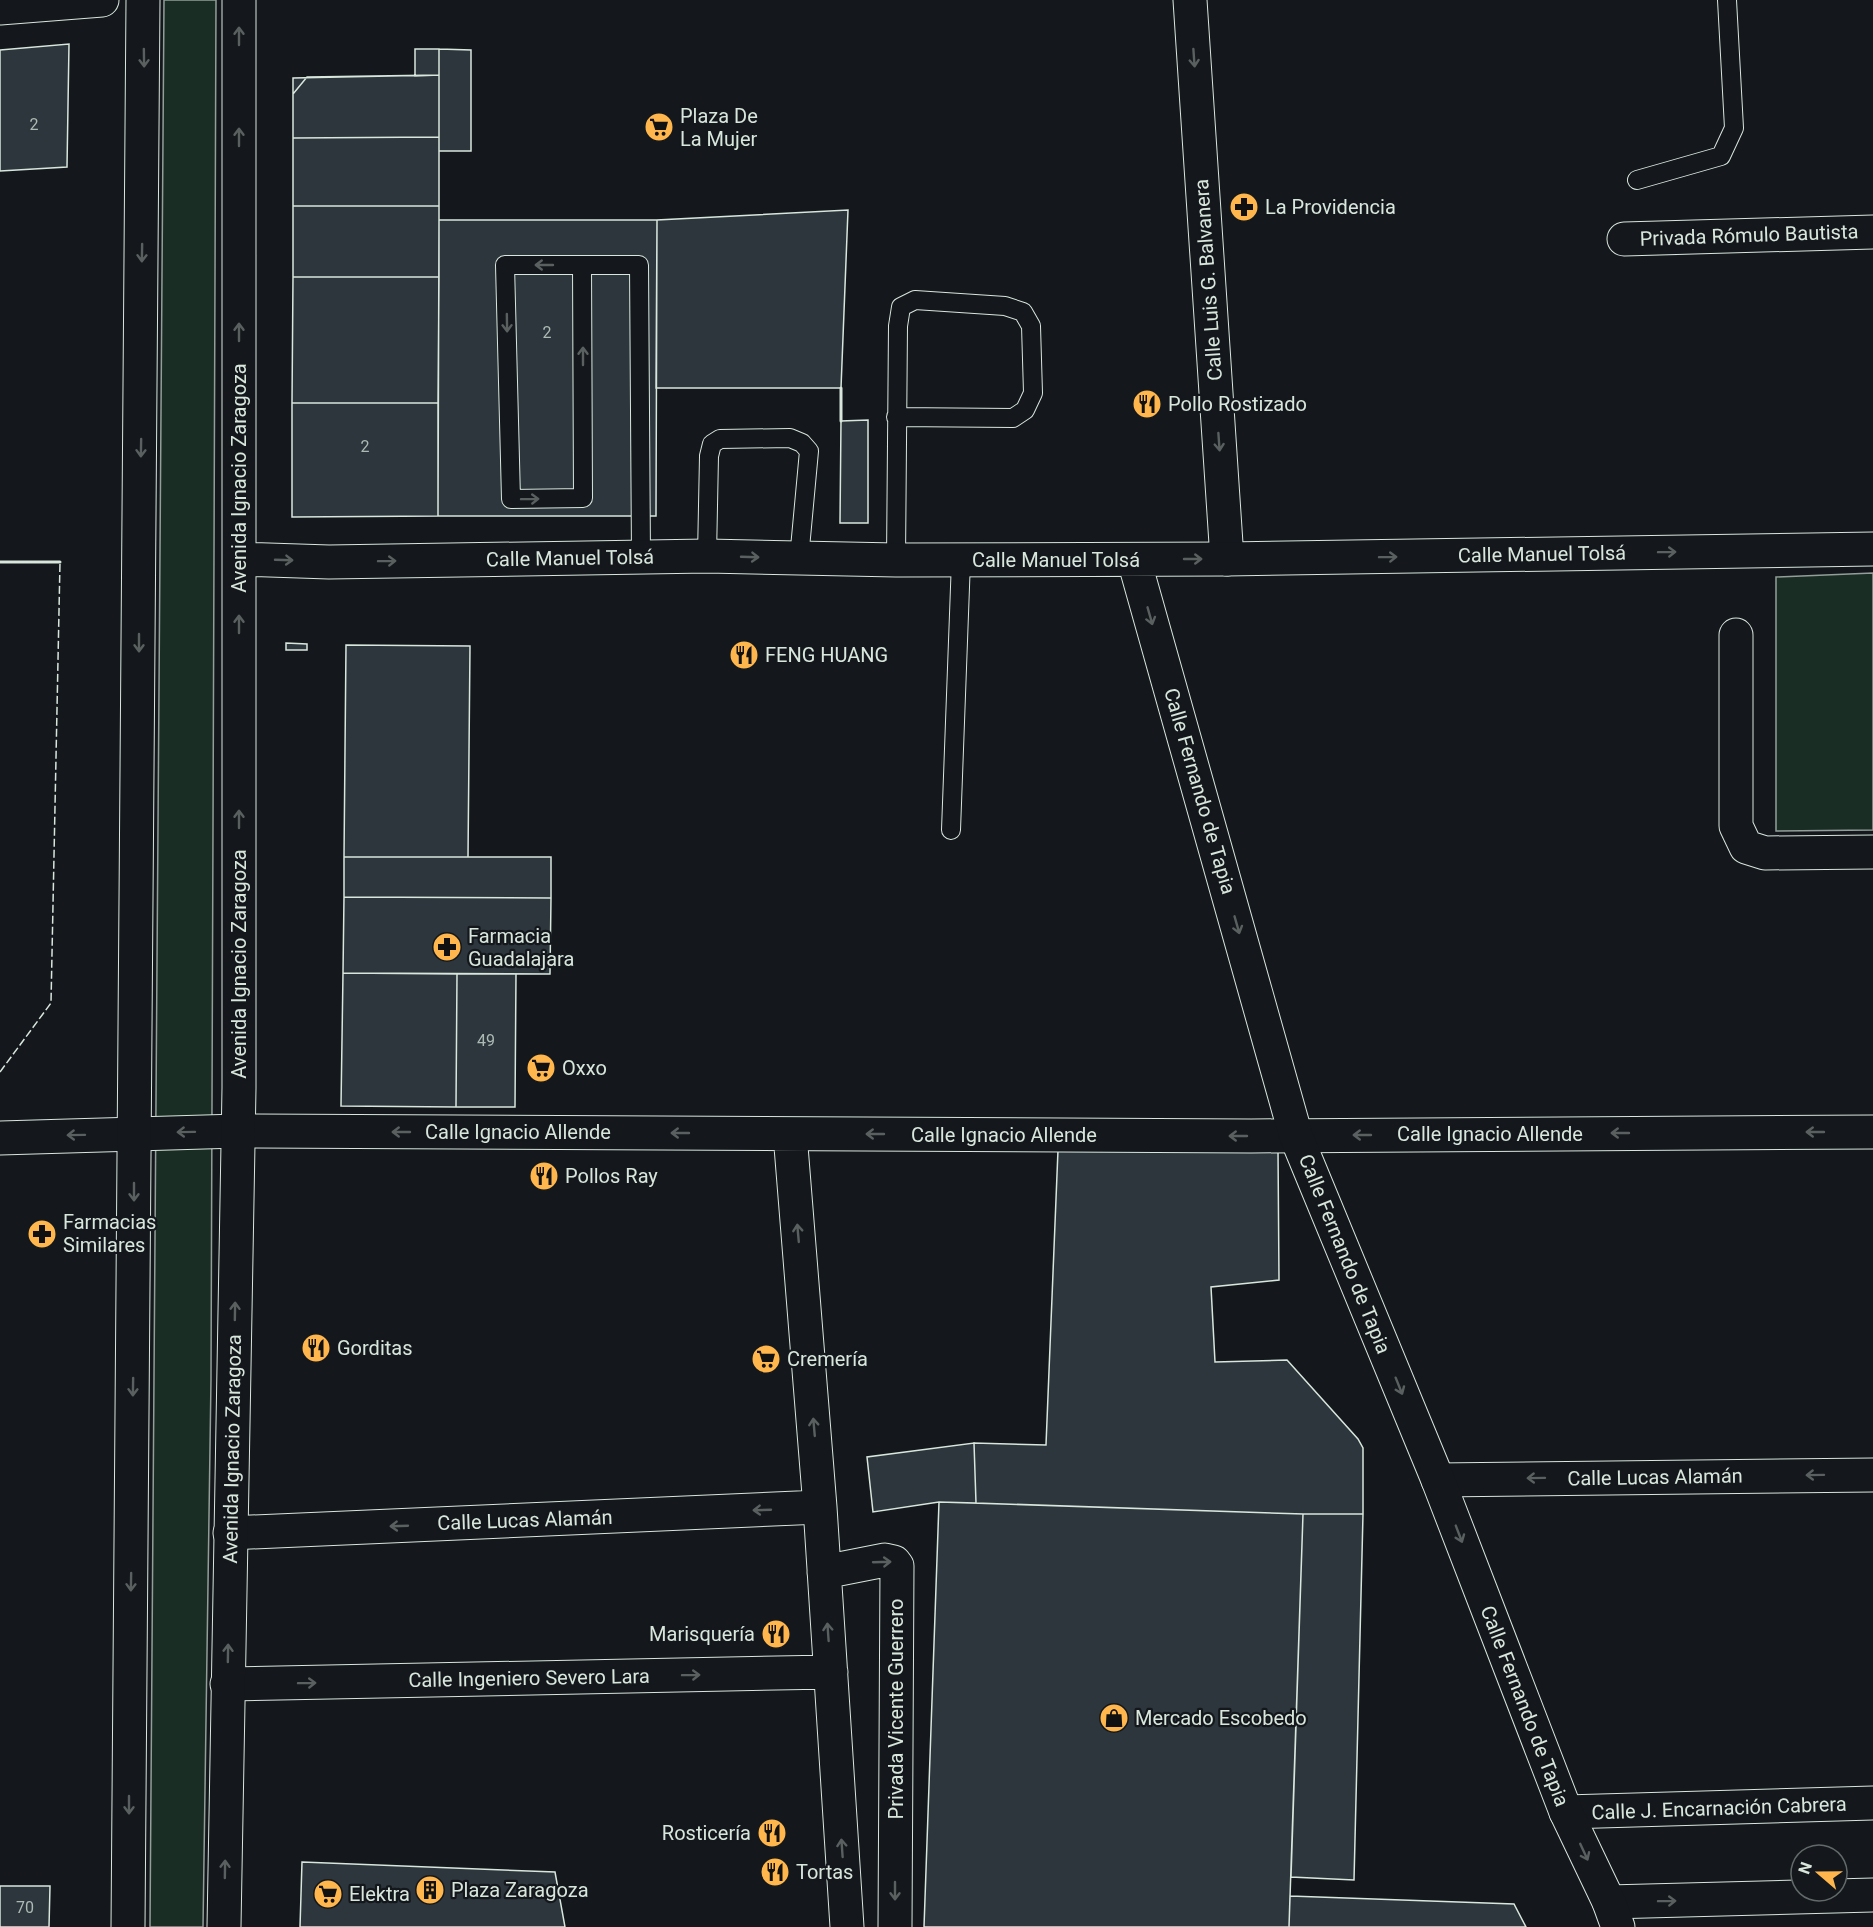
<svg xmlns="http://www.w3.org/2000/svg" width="1873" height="1927" font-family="Roboto,sans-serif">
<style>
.green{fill:#1a2d24;stroke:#939e99;stroke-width:1.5}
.building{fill:#2c363c;stroke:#d8e6dc;stroke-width:1.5}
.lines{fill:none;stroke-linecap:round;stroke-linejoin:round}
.lane-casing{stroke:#d8e6dc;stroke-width:20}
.street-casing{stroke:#d8e6dc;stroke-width:35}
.secondary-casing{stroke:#d8e6dc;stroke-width:35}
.lane{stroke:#14181c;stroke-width:18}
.street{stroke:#14181c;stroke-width:33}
.secondary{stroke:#14181c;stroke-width:33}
.fence{stroke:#d8e6dc;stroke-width:1.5;stroke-dasharray:8 3;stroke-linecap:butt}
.wall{stroke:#d8e6dc;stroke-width:3}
.oneway{stroke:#59605f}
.labels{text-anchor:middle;stroke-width:4.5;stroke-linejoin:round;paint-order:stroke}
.number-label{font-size:16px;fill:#adbab4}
.poi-label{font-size:20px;fill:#d8e6dc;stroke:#14181c;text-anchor:start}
.street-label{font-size:20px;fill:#d8e6dc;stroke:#14181c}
</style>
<rect width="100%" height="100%" fill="#14181c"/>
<path class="green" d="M164 0H216L211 1379 203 1927H150Z
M1873 573V830L1776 831V577Z"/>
<path class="building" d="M69 44 67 167 0 171V50Z
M415 49H439V75L415 76Z
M439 49 471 50V151H439Z
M439 75V137L293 138V94L307 77Z
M439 75V137L293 138V78Z
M439 137V206H293V138Z
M293 206H439V277H293Z
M848 210 841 388H656L657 220Z
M439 220H657L656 516H438Z
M293 277H439L438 403H292Z
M292 403H438V516L292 517Z
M868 420V523H840L841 421Z
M286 643 307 644V650H286Z
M346 645 470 646 468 857H344Z
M344 857H551V898L344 897Z
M344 897 551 898 550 974 343 973Z
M343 973 457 974 456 1107 341 1106Z
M457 974H516L515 1107H456Z
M1058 1150H1278L1279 1280 1211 1287 1215 1362 1287 1360 1358 1439 1363 1448V1514H1303L976 1503 974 1443 1046 1445Z
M974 1443 976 1503 939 1502 873 1512 867 1457Z
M939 1502 1303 1514 1289 1927H924Z
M1303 1514H1363L1354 1880 1291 1877Z
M302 1862 555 1872 565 1927H300Z
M0 1886H50L49 1927H0Z
M1290 1896 1514 1904 1526 1927H1289Z"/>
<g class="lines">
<g class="lane-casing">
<path id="lane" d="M1637 180 1721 156 1734 128 1727 0
M582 265 583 498 511 499 505 265H639L641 557
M707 556 709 456 712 444 720 439 790 438 802 443 809 451 799 559
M896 560 898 326 901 307 915 300 1005 306 1023 312 1031 326 1033 393 1025 410 1013 418 896 417
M951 830 961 560"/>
</g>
<g class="street-casing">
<path id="street" d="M1190 0 1227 559
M1624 239 1873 232
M1736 635V826L1746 847 1765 853 1873 852
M790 1134 820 1507 847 1927
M0 1138 238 1131 1251 1136 1873 1132
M1438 1480 1873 1475
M230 1533 820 1507
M824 1572 885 1560 894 1562 897 1566 895 1927
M227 1684 831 1672
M1566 1812 1873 1803
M1609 1902 1873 1895"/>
</g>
<g class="secondary-casing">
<path id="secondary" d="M0 8 102 0
M239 559 329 562 707 556 896 560 1227 559 1873 549
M1134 560 1296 1136 1438 1480 1566 1812 1609 1902 1618 1927
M128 1927 143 0
M224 1927 239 1088V0"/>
</g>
<use href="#lane" class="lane"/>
<use href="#street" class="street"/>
<use href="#secondary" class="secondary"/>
<path class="fence" d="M0 1072 51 1003 60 562"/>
<path class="wall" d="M841 421V388
M0 562H60"/>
</g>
<defs><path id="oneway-shaft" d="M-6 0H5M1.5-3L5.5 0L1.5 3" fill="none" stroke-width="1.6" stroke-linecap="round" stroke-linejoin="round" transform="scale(1.5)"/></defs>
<g class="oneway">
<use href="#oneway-shaft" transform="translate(239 36) rotate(-90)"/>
<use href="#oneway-shaft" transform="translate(144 58) rotate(89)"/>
<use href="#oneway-shaft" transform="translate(1194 58) rotate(86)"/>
<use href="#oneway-shaft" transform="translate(239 137) rotate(-90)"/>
<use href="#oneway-shaft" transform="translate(142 253) rotate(91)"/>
<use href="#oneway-shaft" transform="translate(544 265) rotate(-180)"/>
<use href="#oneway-shaft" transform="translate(507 323) rotate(89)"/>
<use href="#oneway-shaft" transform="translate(239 332) rotate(-90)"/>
<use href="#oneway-shaft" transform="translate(583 356) rotate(-90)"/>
<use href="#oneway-shaft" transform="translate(1219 442) rotate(86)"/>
<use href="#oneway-shaft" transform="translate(141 448) rotate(91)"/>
<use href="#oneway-shaft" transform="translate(530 499) rotate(-1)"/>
<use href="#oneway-shaft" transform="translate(1667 552) rotate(-1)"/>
<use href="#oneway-shaft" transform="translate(750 557) rotate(2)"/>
<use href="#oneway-shaft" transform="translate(1388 557) rotate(-1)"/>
<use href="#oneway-shaft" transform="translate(1193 559)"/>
<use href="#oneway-shaft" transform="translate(284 560) rotate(2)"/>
<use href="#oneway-shaft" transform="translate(387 561) rotate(-1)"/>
<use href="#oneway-shaft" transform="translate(1150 616) rotate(74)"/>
<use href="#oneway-shaft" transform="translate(239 624) rotate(-90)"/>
<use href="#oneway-shaft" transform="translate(139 643) rotate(90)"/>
<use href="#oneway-shaft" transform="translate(239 819) rotate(-90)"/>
<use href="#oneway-shaft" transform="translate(1237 925) rotate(74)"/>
<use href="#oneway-shaft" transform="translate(186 1132) rotate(179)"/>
<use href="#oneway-shaft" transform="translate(401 1132) rotate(-180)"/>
<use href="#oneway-shaft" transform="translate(1815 1132) rotate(180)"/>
<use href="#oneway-shaft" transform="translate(680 1133) rotate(-180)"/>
<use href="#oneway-shaft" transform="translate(1620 1133) rotate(180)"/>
<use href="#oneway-shaft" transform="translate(875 1134) rotate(-180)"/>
<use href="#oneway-shaft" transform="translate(76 1135) rotate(179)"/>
<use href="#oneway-shaft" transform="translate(1362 1135) rotate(180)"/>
<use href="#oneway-shaft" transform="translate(1238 1136) rotate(-180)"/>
<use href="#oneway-shaft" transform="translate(134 1192) rotate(90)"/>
<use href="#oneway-shaft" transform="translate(798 1233) rotate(-95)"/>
<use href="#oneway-shaft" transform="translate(235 1311) rotate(-89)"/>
<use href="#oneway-shaft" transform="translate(1399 1386) rotate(68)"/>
<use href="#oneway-shaft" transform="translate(133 1387) rotate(91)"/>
<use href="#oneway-shaft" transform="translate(814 1427) rotate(-95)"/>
<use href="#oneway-shaft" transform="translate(1815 1475) rotate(179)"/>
<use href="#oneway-shaft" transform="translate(1536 1478) rotate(179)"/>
<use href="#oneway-shaft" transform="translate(762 1510) rotate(178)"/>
<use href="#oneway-shaft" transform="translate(399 1526) rotate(178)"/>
<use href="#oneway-shaft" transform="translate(1459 1534) rotate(69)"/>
<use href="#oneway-shaft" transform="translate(882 1562) rotate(-2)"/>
<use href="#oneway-shaft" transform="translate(131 1582) rotate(91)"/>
<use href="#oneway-shaft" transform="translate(828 1632) rotate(-94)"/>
<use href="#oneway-shaft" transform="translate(228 1653) rotate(-89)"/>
<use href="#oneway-shaft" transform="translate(691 1675) rotate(-1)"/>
<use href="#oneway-shaft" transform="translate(307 1683) rotate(-1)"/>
<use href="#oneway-shaft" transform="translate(129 1805) rotate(90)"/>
<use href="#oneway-shaft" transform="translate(842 1848) rotate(-94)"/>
<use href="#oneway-shaft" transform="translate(1584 1852) rotate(65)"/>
<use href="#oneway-shaft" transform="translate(225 1869) rotate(-89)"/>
<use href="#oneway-shaft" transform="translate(895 1891) rotate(90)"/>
<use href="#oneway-shaft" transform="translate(1667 1901) rotate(-1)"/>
</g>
<defs>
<g id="supermarket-disc" transform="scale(1.5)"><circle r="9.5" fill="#ffb74d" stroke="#14181c"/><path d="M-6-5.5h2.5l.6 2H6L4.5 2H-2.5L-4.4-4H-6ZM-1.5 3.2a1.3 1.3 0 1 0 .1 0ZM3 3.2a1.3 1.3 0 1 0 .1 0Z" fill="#111"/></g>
<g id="pharmacy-disc" transform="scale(1.5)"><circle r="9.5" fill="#ffb74d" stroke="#14181c"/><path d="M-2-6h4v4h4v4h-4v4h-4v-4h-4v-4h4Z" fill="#111"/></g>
<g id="restaurant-disc" transform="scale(1.5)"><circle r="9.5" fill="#ffb74d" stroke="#14181c"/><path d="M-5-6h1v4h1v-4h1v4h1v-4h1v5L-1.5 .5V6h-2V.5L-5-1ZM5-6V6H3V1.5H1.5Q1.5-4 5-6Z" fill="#111"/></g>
<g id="shop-disc" transform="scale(1.5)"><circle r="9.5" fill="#ffb74d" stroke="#14181c"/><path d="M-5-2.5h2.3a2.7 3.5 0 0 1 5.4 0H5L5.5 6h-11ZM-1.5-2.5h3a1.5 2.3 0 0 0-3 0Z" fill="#111"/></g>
<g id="building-disc" transform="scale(1.5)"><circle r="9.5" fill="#ffb74d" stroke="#14181c"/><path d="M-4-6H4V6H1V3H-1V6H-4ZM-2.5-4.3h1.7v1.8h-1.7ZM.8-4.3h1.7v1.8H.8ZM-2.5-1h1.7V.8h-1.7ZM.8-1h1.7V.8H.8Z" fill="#111"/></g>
</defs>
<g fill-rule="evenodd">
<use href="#supermarket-disc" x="659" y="127"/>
<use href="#pharmacy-disc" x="1244" y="207"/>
<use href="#restaurant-disc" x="1147" y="404"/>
<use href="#restaurant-disc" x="744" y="655"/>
<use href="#pharmacy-disc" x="447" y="947"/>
<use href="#supermarket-disc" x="541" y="1068"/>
<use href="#restaurant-disc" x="544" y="1176"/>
<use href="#pharmacy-disc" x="42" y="1234"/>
<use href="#restaurant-disc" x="316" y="1348"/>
<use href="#supermarket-disc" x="766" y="1359"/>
<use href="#restaurant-disc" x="776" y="1634"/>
<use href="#shop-disc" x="1114" y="1718"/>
<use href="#restaurant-disc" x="772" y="1833"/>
<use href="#restaurant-disc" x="775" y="1872"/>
<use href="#building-disc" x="430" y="1890"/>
<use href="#supermarket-disc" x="328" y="1894"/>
</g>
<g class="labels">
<g class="number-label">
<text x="34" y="130">2</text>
<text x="547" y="338">2</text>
<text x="365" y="452">2</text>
<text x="486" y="1046">49</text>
<text x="25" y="1913">70</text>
</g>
<g class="poi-label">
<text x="680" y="123">Plaza De<tspan x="680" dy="23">La Mujer</tspan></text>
<text x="1265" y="214">La Providencia</text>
<text x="1168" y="411">Pollo Rostizado</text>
<text x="765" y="662">FENG HUANG</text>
<text x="468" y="943">Farmacia<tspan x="468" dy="23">Guadalajara</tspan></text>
<text x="562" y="1075">Oxxo</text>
<text x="565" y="1183">Pollos Ray</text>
<text x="63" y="1229">Farmacias<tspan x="63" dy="23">Similares</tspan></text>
<text x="337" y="1355">Gorditas</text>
<text x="787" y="1366">Cremería</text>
<text x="755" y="1641" text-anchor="end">Marisquería</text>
<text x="1135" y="1725">Mercado Escobedo</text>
<text x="751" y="1840" text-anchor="end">Rosticería</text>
<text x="796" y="1879">Tortas</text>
<text x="451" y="1897">Plaza Zaragoza</text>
<text x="349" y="1901">Elektra</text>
</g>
<g class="street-label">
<text transform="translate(1749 235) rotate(-2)" y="7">Privada Rómulo Bautista</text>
<text transform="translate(1208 280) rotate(-94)" y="7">Calle Luis G. Balvanera</text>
<text transform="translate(239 478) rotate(-90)" y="7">Avenida Ignacio Zaragoza</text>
<text transform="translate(1542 554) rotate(-1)" y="7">Calle Manuel Tolsá</text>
<text transform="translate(570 558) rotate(-1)" y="7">Calle Manuel Tolsá</text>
<text x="1056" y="567">Calle Manuel Tolsá</text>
<text transform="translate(1200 791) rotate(74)" y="7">Calle Fernando de Tapia</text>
<text transform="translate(239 964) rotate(-90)" y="7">Avenida Ignacio Zaragoza</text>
<text x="518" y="1139">Calle Ignacio Allende</text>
<text x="1490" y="1141">Calle Ignacio Allende</text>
<text x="1004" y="1142">Calle Ignacio Allende</text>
<text transform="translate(1345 1254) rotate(68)" y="7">Calle Fernando de Tapia</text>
<text transform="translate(232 1449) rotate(-89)" y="7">Avenida Ignacio Zaragoza</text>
<text transform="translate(1655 1477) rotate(-1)" y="7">Calle Lucas Alamán</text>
<text transform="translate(525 1520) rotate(-2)" y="7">Calle Lucas Alamán</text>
<text transform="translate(529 1678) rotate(-1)" y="7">Calle Ingeniero Severo Lara</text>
<text transform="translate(1525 1706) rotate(69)" y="7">Calle Fernando de Tapia</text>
<text transform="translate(896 1709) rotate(-90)" y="7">Privada Vicente Guerrero</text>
<text transform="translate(1719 1808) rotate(-2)" y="7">Calle J. Encarnación Cabrera</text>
</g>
</g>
<g transform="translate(1819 1873) rotate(290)"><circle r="28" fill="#14181c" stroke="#626a69" stroke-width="1.5"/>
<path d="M0-4.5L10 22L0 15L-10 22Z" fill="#ffb74d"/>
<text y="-9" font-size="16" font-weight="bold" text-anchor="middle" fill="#d8e6dc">N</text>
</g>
</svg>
